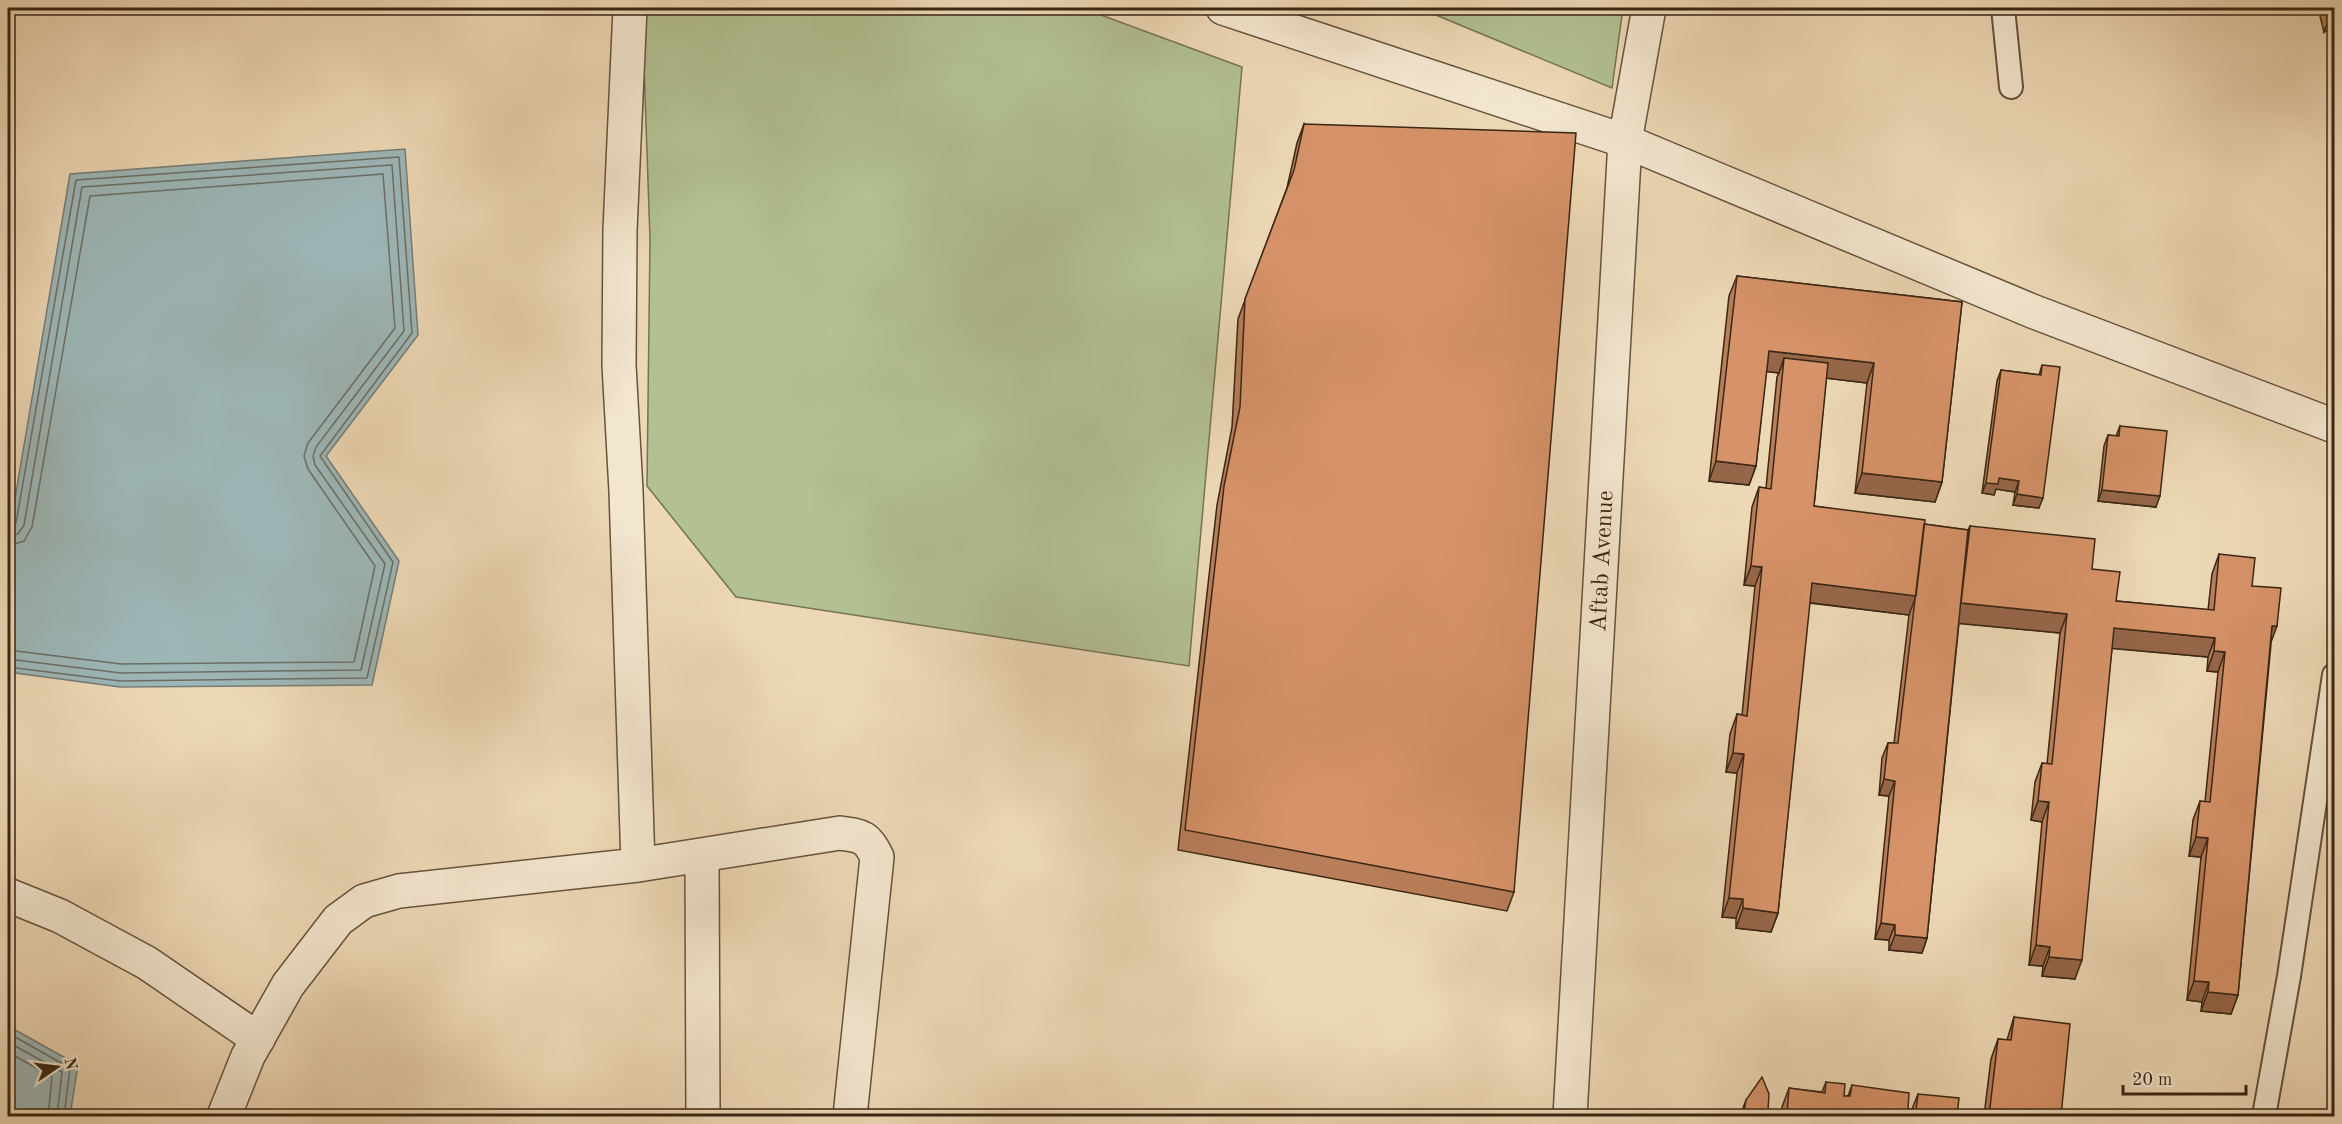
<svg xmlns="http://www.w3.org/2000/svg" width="2342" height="1124" font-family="'Old Standard TT',serif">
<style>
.green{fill:#b2c092;stroke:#767353;stroke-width:1.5}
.water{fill:#9db7b8;stroke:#757d76;stroke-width:1.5}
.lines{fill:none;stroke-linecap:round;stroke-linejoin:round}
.shore{stroke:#6b6e66;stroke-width:1.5}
.lane-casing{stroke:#66523c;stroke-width:26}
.street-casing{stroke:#66523c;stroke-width:36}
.lane{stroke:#f3e6cf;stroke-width:22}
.street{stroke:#f3e6cf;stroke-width:33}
.wall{fill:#b87e59;stroke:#392614;stroke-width:1.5}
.shaded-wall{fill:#966649;stroke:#392614;stroke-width:1.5}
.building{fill:#d69268;stroke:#392614;stroke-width:1.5}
.labels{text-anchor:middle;stroke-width:6;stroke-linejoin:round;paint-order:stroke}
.street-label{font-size:24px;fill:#392614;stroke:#f3e6cf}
</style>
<rect width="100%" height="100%" fill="#edd8b5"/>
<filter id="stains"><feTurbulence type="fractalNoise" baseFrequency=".00333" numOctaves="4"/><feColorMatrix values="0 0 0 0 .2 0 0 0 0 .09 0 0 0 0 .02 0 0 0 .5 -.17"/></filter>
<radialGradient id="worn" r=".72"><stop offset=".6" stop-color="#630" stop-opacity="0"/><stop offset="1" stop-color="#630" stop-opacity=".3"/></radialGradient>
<path class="green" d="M642 8H1082L1242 67 1189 666 736 597 647 486 650 239Z
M1419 8H1623L1612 88Z"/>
<path class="water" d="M405 149 418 335 326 456 399 561 372 685 120 687 8 672V540L70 174Z
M8 1026 78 1065 70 1116H8Z"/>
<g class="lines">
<path class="shore" d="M8 529 13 528 16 523 76 180 399 157 412 333 320 456 393 562 367 678 120 681 8 667
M8 537 18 534 24 525 82 187 392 165 404 331 316 447 313 456 315 465 385 564 361 670 121 673 8 659
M8 546 24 541 32 527 90 196 383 174 395 328 308 443 304 456 308 469 375 566 354 662 121 664 8 650
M8 1033 70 1068 64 1116
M8 1042 62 1072 57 1116
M8 1052 52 1077 48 1116"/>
<g class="lane-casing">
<path id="lane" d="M2003 8 2011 87
M2264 1116 2289 976 2334 675"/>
</g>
<g class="street-casing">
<path id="street" d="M630 8 620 230 619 365 626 491 638 865
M1223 8 1625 141 2032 311 2334 426
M702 855 703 1116
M8 895 60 916 147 963 258 1039
M224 1116 248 1056 288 985 338 920 364 901 399 891 638 865 840 833C862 836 867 836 877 857L850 1116
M1570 1116 1625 141 1649 8"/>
</g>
<use href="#lane" class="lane"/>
<use href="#street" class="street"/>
</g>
<path class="wall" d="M2318 8H2334L2324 32Z
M1304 124 1514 892 1507 911 1178 850 1217 505 1232 427 1238 319 1287 188 1297 143Z
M1737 276 1962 302 1942 482 1935 502 1855 493 1867 383 1826 378 1814 506 1924 524 1968 530 1970 526 2092 569 2116 601 2208 610 2212 574 2219 554 2252 586 2271 644 2238 995 2231 1014 2201 1011 2202 1002 2187 1000 2201 857 2189 856 2193 820 2200 801 2205 802 2218 672 2207 671 2208 657 2112 648 2075 979 2042 976 2043 966 2029 965 2042 822 2031 820 2035 782 2042 763 2047 764 2060 633 1959 623 1927 938 1922 953 1889 950V940L1875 939 1889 796 1879 795 1882 758 1888 743H1894L1909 615 1809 603 1778 913 1771 932 1736 928V918L1722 917 1737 773 1726 772 1730 734 1737 714 1742 715 1755 586 1744 585 1752 507 1759 487 1766 488 1777 377 1779 373 1766 371 1756 466 1749 485 1709 481 1729 296Z
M2042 365 2039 508 2013 505 2015 492 1996 489 1994 495 1982 493 1997 381 2001 370 2039 375Z
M2120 426 2156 507 2098 501 2104 446 2108 435 2116 436Z
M2014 1017 2061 1116H1984L1991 1059 1998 1039 2007 1040Z
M1826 1082 1844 1096H1848L1852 1085 1908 1109H1912L1918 1094 1957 1116H1740L1746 1100 1768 1111 1782 1113V1107L1789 1088 1822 1092Z"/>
<path class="shaded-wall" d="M2334 12V30L2324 32 2331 13Z
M1769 351 1874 363 1867 383 1783 373 1784 358 1779 373 1762 371Z
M1716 461 1756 466 1749 485 1709 481Z
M1862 473 1942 482 1935 502 1855 493Z
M1999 478 2019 481 2015 492 1996 489 1994 495 1982 493 1986 483Z
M2102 490 2160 496 2156 507 2098 501Z
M2017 494 2043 498 2039 508 2013 505Z
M1751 566 1762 567 1755 586 1744 585Z
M1812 583 1916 596 1909 615 1804 602Z
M1961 603 2067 614 2060 633 1954 623Z
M2272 626H2277L2270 645Z
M2114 628 2215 638 2208 657 2107 648Z
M2214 651 2225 652 2218 672 2207 671Z
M1733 753 1744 754 1737 773 1726 772Z
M1884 779 1895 781 1889 796 1879 795Z
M2038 801 2049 802 2042 822 2031 820Z
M2196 837 2208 838 2201 857 2189 856Z
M1729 898 1743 899 1736 918 1722 917Z
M1743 908 1778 913 1771 932 1736 928Z
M1881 923 1895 925 1889 940 1875 939Z
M1895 935 1927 938 1922 953 1889 950Z
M2036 945 2050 947 2043 966 2029 965Z
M2049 957 2082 960 2075 979 2042 976Z
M2194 981 2209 982 2202 1002 2187 1000Z
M2208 992 2238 995 2231 1014 2201 1011Z"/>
<path class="building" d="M2330 8H2334V12L2331 13Z
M1304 124 1576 133 1514 892 1185 830 1224 486 1240 407 1245 299 1294 170Z
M1737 276 1962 302 1942 482 1862 473 1874 363 1769 351 1756 466 1716 461Z
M1784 358 1828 363 1814 506 1925 520 1916 596 1812 583 1778 913 1743 908V899L1729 898 1744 754 1733 753 1737 714 1747 716 1762 567 1751 566 1759 487 1771 489Z
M2042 365 2060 367 2043 498 2017 494 2019 481 1999 478 1998 484 1986 483 2001 370 2041 375Z
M2120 426 2167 431 2160 496 2102 490 2108 435 2119 436Z
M1924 524 1968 530 1927 938 1895 935V925L1881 923 1895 781 1884 779 1888 743H1898Z
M1970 526 2095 539 2092 569 2120 572 2116 601 2214 610 2219 554 2255 558 2252 586 2281 588 2277 626H2272L2238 995 2208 992 2209 982 2194 981 2208 838 2196 837 2200 801 2210 802 2225 652 2214 651 2215 638 2114 628 2082 960 2049 957 2050 947 2036 945 2049 802 2038 801 2042 763 2052 764 2067 614 1961 603Z
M2014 1017 2070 1024 2061 1116H1989L1998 1039 2011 1040Z
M1762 1077 1769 1094 1768 1111 1787 1113 1789 1088 1825 1093 1826 1082 1845 1084 1844 1096H1850L1852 1085 1909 1093 1908 1109 1916 1110 1918 1094 1959 1098 1957 1116H1743L1746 1100Z"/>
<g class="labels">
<g class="street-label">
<text transform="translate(1601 561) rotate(-87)" y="8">Aftab Avenue</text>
</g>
</g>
<rect width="2342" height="1124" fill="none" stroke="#edd8b5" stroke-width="30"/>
<rect x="9" y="9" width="2324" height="1106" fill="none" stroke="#392614" stroke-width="3"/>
<rect x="15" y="15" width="2312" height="1094" fill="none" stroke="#392614" stroke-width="1.5"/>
<g transform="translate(57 1067) rotate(76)" stroke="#f3e6cf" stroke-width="4.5" paint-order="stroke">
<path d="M0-4.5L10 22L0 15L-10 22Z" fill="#392614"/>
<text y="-9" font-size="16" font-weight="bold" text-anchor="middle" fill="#392614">N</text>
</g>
<path d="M2123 1085v9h123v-9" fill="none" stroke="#392614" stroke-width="3"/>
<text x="2132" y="1085" font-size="18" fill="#392614" stroke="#f3e6cf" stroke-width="4.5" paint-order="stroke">20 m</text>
<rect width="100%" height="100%" filter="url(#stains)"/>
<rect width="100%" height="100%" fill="url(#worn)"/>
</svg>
